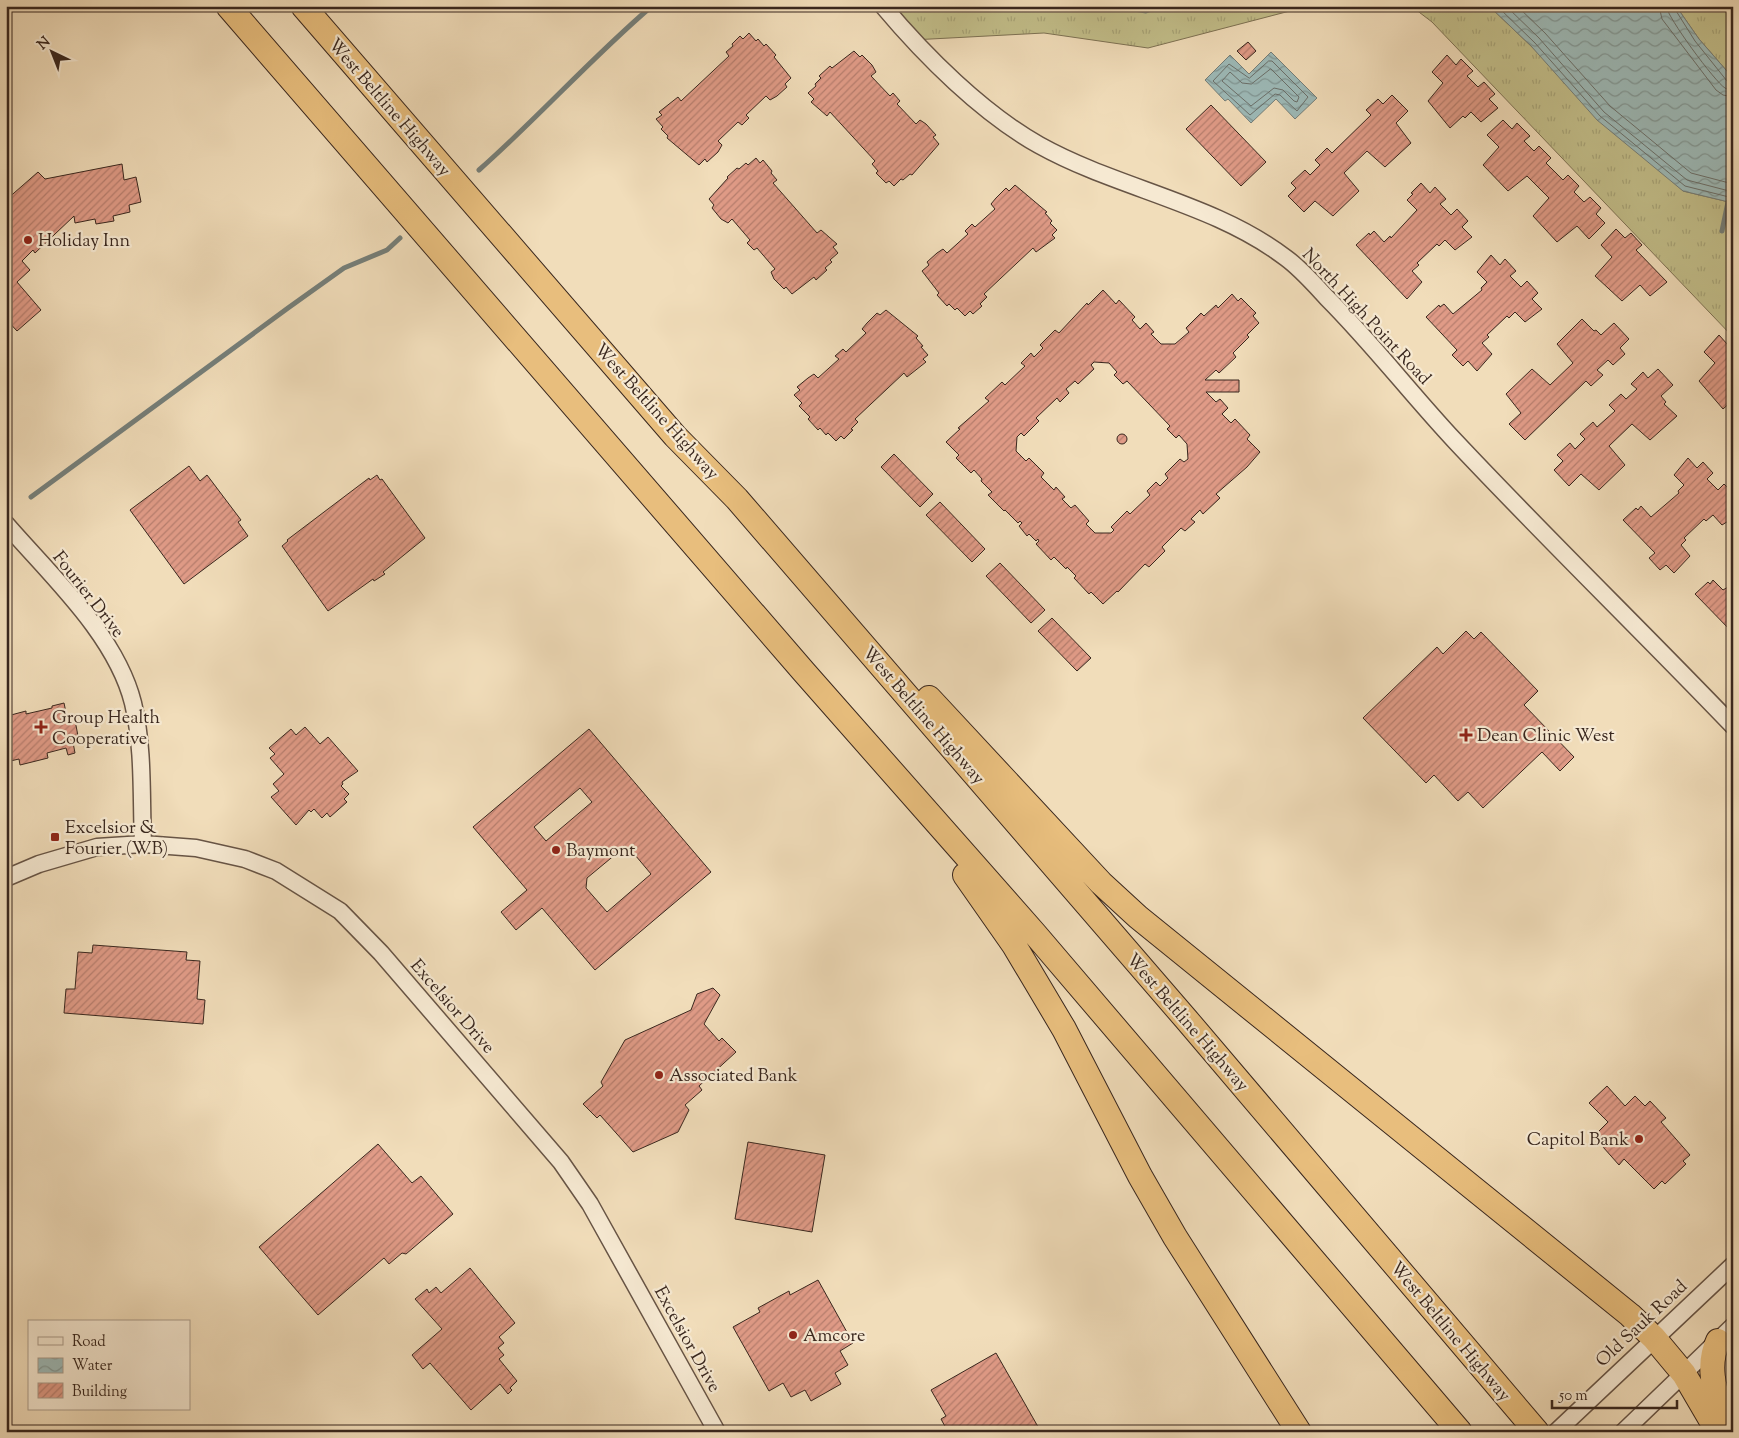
<svg xmlns="http://www.w3.org/2000/svg" width="1739" height="1438" font-family="'Sorts Mill Goudy',serif">
<style>
.grass{fill:url(#grass-tufts);stroke:#7e7254}
.water{fill:url(#water-waves);stroke:#757f7a}
.lines{fill:none;stroke-linecap:round;stroke-linejoin:round}
.shore{stroke:#6b706b;stroke-width:1}
.stream{stroke:#757f7a;stroke-width:5}
.building{fill:url(#building-hatch);stroke:#39271e;fill-rule:evenodd}
.minor-casing{stroke:#675445;stroke-width:19}
.highway-casing{stroke:#39271e;stroke-width:26}
.minor{stroke:#f6e9d2;stroke-width:16}
.highway{stroke:#e8be7d;stroke-width:24}
.poi-dot{fill:#8f2418;stroke:#f6e9d2;stroke-width:2}
.labels{text-anchor:middle;stroke-width:4.5;stroke-linejoin:round;paint-order:stroke}
.street-label{font-size:18px;fill:#39271e;stroke:#f6e9d2}
.poi-label{font-size:18px;fill:#39271e;stroke:#f6e9d2;text-anchor:start}
</style>
<defs>
<pattern id="grass-tufts" width="24" height="20" patternUnits="userSpaceOnUse" patternTransform="scale(1.25)"><rect width="24" height="20" fill="#c2be8a"/><path d="M3 7l-1-3M5 7V3M7 7l1-3M15 17l-1-3M17 17v-4M19 17l1-3" fill="none" stroke="#a7a377"/></pattern>
<pattern id="water-waves" width="16" height="10" patternUnits="userSpaceOnUse" patternTransform="scale(1.25)"><rect width="16" height="10" fill="#9dbab8"/><path d="M0 5q4-4 8 0t8 0" fill="none" stroke="#819795"/></pattern>
<pattern id="building-hatch" width="6" height="6" patternUnits="userSpaceOnUse" patternTransform="scale(1.25)"><rect width="6" height="6" fill="#e09b87"/><path d="M-1 1l2-2M0 6l6-6M5 7l2-2" fill="none" stroke="#b77e6e"/></pattern>
</defs>
<rect width="100%" height="100%" fill="#f1ddba"/>
<filter id="stains"><feTurbulence type="fractalNoise" baseFrequency=".004" numOctaves="4"/><feColorMatrix values="0 0 0 0 .2 0 0 0 0 .09 0 0 0 0 .02 0 0 0 .5 -.17"/></filter>
<radialGradient id="worn" r=".72"><stop offset=".6" stop-color="#630" stop-opacity="0"/><stop offset="1" stop-color="#630" stop-opacity=".3"/></radialGradient>
<path class="grass" d="M883 6H1309L1148 48 1044 33 912 40Z
M1411 6H1489L1683 191 1733 203V337L1432 22Z
M1676 6H1733V78L1699 39Z"/>
<path class="water" d="M1489 6H1676L1699 39 1733 78V203L1683 191 1597 120 1531 46Z
M1271 52 1317 98 1295 119 1276 99 1251 123 1228 99 1225 101 1205 80 1230 55 1249 74Z"/>
<g class="lines">
<path class="shore" d="M1497 6 1535 43 1600 116 1685 186 1733 198
M1506 6 1539 38 1604 112 1687 180 1733 192
M1517 6 1545 33 1610 106 1691 173 1733 184
M1659 6 1662 19 1716 90 1723 95 1733 97
M1666 6C1667 17 1715 82 1725 88 1728 90 1729 89 1733 89
M1673 6 1695 41 1727 81 1733 83
M1269 61H1272L1308 97 1297 111 1280 95 1275 94 1250 115 1213 81 1229 64 1249 78Z
M1271 69 1299 97 1297 102 1294 101 1283 90 1274 88 1251 106 1222 81 1230 72 1242 83 1251 84Z"/>
<path class="stream" d="M1119 6 1146 11 1160 6
M479 170C538 118 591 58 652 6
M1722 231 1728 202
M31 497 288 308 344 268 387 250 400 238"/>
</g>
<path class="building" d="M749 33 756 41 758 39 764 46 766 44 776 55 774 57 791 78 785 84 787 87 777 96 770 100 766 96 746 115 749 118 742 125 738 122 718 141 722 145 718 152 707 162 705 159 699 165 667 138 668 136 661 129 663 127 656 119 662 115 659 112 678 97 681 101 729 56 726 52 733 46 732 44 740 36 743 39Z
M1248 42 1256 51 1246 60 1237 51Z
M854 51 860 57 862 55 872 65 876 72 871 76 890 96 893 93 900 101 897 104 916 124 920 120 926 124 936 135 933 137 939 144 912 175 910 174 903 180 901 179 894 186 889 181 886 183 876 173 878 171 872 164 875 161 830 112 827 116 811 102 814 99 808 93 816 86 815 84 821 78 819 76 830 66 832 68Z
M1447 55 1456 65 1461 59 1473 71 1467 76 1478 87 1484 82 1495 94 1489 99 1498 108 1481 122 1471 112 1465 118 1463 116 1450 128 1428 101 1443 83 1432 72Z
M1392 95 1408 111 1396 123 1411 143 1385 167 1367 151 1344 173 1359 191 1333 216 1315 201 1304 212 1288 196 1296 188 1291 183 1305 170 1310 175 1320 165 1315 160 1327 148 1332 153 1371 115 1366 110 1378 99 1383 104Z
M1211 105 1266 162 1241 186 1186 129Z
M1503 120 1512 129 1517 123 1530 136 1524 141 1534 151 1539 146 1551 158 1546 163 1563 180 1568 175 1579 186 1574 192 1584 202 1590 197 1601 208 1596 214 1605 223 1589 239 1577 226 1557 242 1533 216 1549 198 1527 176 1508 191 1483 165 1499 147 1487 135Z
M756 158 760 163 763 160 772 171 771 173 777 180 773 183 817 233 821 230 837 244 833 247 838 253 830 260 832 262 825 268 827 270 816 280 814 277 792 294 786 287 784 289 774 279 771 272 775 269 757 248 754 250 747 243 750 240 732 219 728 223 721 219 712 208 714 205 709 199 728 178 727 177 737 168 739 169 746 163 748 165Z
M122 164 124 180 136 177 141 202 129 205 130 212 113 216 114 221 96 224 95 219 75 223 74 216 35 253 33 250 22 261 30 270 17 282 41 310 17 331 6 319V200L38 172 45 179Z
M1421 183 1430 193 1435 187 1446 199 1440 204 1451 215 1457 209 1468 221 1462 227 1472 237 1455 250 1445 240 1439 246 1437 244 1417 263 1419 265 1412 271 1422 282 1407 299 1356 245 1369 233 1370 235 1374 231 1384 242 1390 236 1391 238 1417 210 1407 200 1413 194 1411 193Z
M1015 185 1047 212 1045 213 1052 221 1050 223 1057 230 1052 235 1055 238 1036 252 1033 248 984 294 987 297 980 304 982 306 973 314 970 311 965 316 957 308 955 310 949 304 947 306 937 295 939 293 922 271 929 265 927 262 937 253 943 249 947 253 968 234 965 231 972 224 975 227 995 209 991 204 996 198 1006 188 1009 191Z
M1616 229 1625 238 1631 233 1642 245 1636 250 1667 282 1650 296 1640 285 1622 301 1595 276 1612 257 1601 245Z
M1491 255 1500 265 1505 259 1516 271 1510 276 1521 287 1527 281 1538 293 1532 299 1542 309 1525 322 1515 312 1509 318 1507 316 1487 335 1489 337 1482 343 1492 354 1477 371 1468 361 1463 366 1452 355 1457 350 1426 317 1439 305 1440 307 1444 304 1453 314 1482 290 1481 288 1487 282 1477 272Z
M1103 290 1116 304 1119 300 1135 317 1132 320 1140 329 1146 323 1154 332 1151 334 1161 344H1175L1189 332 1186 328 1201 313 1204 316 1216 305 1218 308 1232 294 1238 301 1241 298 1256 313 1253 316 1259 323 1247 335 1249 337 1233 353 1236 357 1219 373 1216 370 1205 380H1239V392H1206L1216 402 1220 399 1228 408 1222 414 1231 423 1235 419 1250 435 1247 439 1260 452 1247 467 1216 494 1220 498 1203 514 1200 510 1191 519 1195 522 1185 531 1181 528 1162 547 1165 551 1149 567 1145 564 1118 592 1117 591 1103 604 1091 592 1089 594 1074 578 1076 576 1067 567 1066 569 1054 557 1051 560 1036 544 1039 541 1038 539 1036 541 1029 534 1027 536 1019 526 1022 523 1020 521 1018 523 1005 510 1004 511 988 495 992 492 981 481 982 479 974 470 971 473 956 458 959 455 946 442 960 429 958 428 989 401 985 398 1002 382 1005 385 1025 366 1021 363 1031 353 1034 357 1043 348 1040 345 1055 330 1059 333 1087 303 1088 305ZM1094 362 1109 363 1117 372 1114 375 1123 384 1127 381 1170 426 1167 429 1176 438 1179 435 1187 444 1188 459 1184 462 1180 459 1165 474 1168 478 1160 486 1156 482 1147 491 1150 495 1130 514 1127 511 1111 527 1114 530 1111 533H1095L1086 524 1089 521 1075 505 1071 508 1062 499 1065 497 1056 487 1054 490 1041 477 1044 473 1029 458 1026 461 1016 451 1017 437 1021 433 1024 436 1039 421 1036 418 1057 398 1060 402 1069 393 1066 389 1075 381 1078 384 1094 369 1091 365Z
M886 310 918 336 916 338 923 346 921 347 928 355 923 359 926 362 907 377 904 373 855 419 858 422 851 429 853 430 844 439 841 436 836 441 828 433 826 435 820 428 818 430 808 419 810 417 799 406 802 403 794 395 800 390 797 387 808 378 814 374 818 378 839 359 835 356 843 349 846 352 866 333 862 329 867 323 877 313 880 315Z
M1582 319 1594 331 1596 330 1601 335 1614 323 1629 339 1620 348 1625 354 1613 365 1608 360 1597 370 1603 375 1591 386 1586 381 1525 440 1509 424 1521 413 1506 394 1532 369 1550 385 1573 363 1557 344Z
M1719 335 1728 345 1733 340V400L1723 409 1699 381 1715 363 1704 352Z
M1658 369 1673 385 1661 396 1666 402 1664 404 1677 416 1650 440 1632 424 1609 446 1625 465 1599 490 1581 474 1569 486 1554 470 1563 461 1557 455 1570 443 1575 449 1585 439 1580 434 1593 422 1597 427 1615 411 1609 405 1621 394 1626 399 1637 389 1631 384 1643 372 1648 378Z
M1117 439a5 5 0 1 1 10 0a5 5 0 1 1-10 0Z
M894 454 933 494 920 507 881 467Z
M1688 458 1697 468 1703 462 1713 473 1707 479 1718 490 1724 484 1733 493V499L1729 502 1733 505V518L1722 525 1713 515 1706 521 1704 519 1684 538 1686 540 1681 545 1690 556 1674 573 1666 565 1660 570 1649 558 1655 553 1623 520 1636 508 1638 510 1641 506 1651 517 1679 493 1678 491 1684 485 1674 475Z
M189 466 200 481 207 475 241 520 238 522 248 536 184 584 130 510Z
M377 475 380 480 382 479 425 538 383 572 385 574 374 581 373 579 328 611 282 546 288 541 287 540 369 478 370 480Z
M940 502 985 549 972 562 926 515Z
M1000 563 1045 610 1031 623 986 576Z
M1713 580 1723 590 1733 584V633L1695 594 1708 582 1710 584Z
M1052 618 1091 658 1077 671 1038 631Z
M1466 631 1474 639 1481 632 1538 691 1524 705 1574 757 1560 771 1542 752 1483 808 1468 792 1458 801 1434 775 1426 783 1363 718 1437 647 1443 654Z
M64 703 67 717 74 715 78 736 72 737 75 753 68 755 66 748 47 753 48 758 20 765 19 759 6 762V719L12 717 11 715 26 711V714L52 708V706Z
M305 727 320 744 328 737 358 771 342 782 343 784 341 786 349 794 344 799 347 802 330 817 327 813 322 818 314 809 311 812 309 810 296 825 271 797 279 791 273 784 284 774 270 758 275 754 269 748 291 729 296 735Z
M589 729 711 872 595 970 542 908 516 930 501 912 527 890 473 827ZM580 788 592 802 546 841 534 827ZM622 849 628 851 630 849 651 874 607 912 586 888 587 878Z
M93 945 187 952 186 960 200 961 197 999 205 1000 203 1024 64 1013 66 989H75L78 952 92 953Z
M713 988 720 995 704 1024 719 1041 722 1038 736 1052 699 1086 702 1090 685 1105 689 1110 678 1132 633 1152 600 1115 597 1118 583 1104 603 1086 601 1082 625 1040 691 1010 697 994Z
M1607 1086 1625 1106 1635 1096 1645 1106 1650 1101 1666 1118 1661 1122 1690 1155 1683 1161 1686 1164 1665 1184 1662 1181 1654 1189 1624 1159 1619 1165 1603 1147 1607 1143 1597 1133 1608 1122 1589 1103Z
M748 1142 825 1155 812 1232 735 1219Z
M378 1144 412 1183 421 1176 453 1214 406 1254 402 1253 389 1264 384 1258 318 1315 259 1247Z
M470 1268 515 1323 499 1337 504 1343 498 1348 504 1355 499 1359 517 1381 510 1388 512 1390 508 1394 500 1384 471 1410 430 1363 423 1369 412 1355 442 1329 415 1299 427 1289 429 1293 436 1287 441 1293Z
M818 1280 853 1343 840 1351 848 1365 835 1373 841 1384 811 1401 805 1390 791 1397 783 1383 769 1391 733 1327 760 1312 758 1308 789 1291 790 1295Z
M996 1353 1041 1432H948L941 1419 946 1416 931 1390Z"/>
<g class="lines">
<g class="minor-casing">
<path id="minor" d="M883 6C925 56 982 113 1039 145 1118 189 1214 203 1286 258 1301 269 1314 284 1327 298 1372 343 1411 394 1455 441 1546 538 1641 630 1733 726
M6 524C51 576 116 635 133 703 144 749 141 798 143 844
M6 878 39 864 97 847 143 844 196 848 245 859 276 871 340 911 381 953 561 1162 590 1204 717 1432
M1556 1432 1733 1265
M1623 1432 1733 1326"/>
</g>
<g class="highway-casing">
<path id="highway" d="M228 6 804 672 1035 934 1460 1432
M303 6 675 436 737 499 1186 1019 1537 1432
M929 698 1101 883 1138 917 1630 1315 1654 1338 1684 1374 1718 1432
M965 875 1014 945 1064 1029 1140 1176 1175 1237 1299 1432
M1718 1341C1704 1371 1719 1400 1727 1430"/>
</g>
<use href="#minor" class="minor"/>
<use href="#highway" class="highway"/>
</g>
<g class="poi-dot">
<circle cx="28" cy="240" r="5"/>
<path d="M38.5 719.5h5v5h5v5h-5v5h-5v-5h-5v-5h5z"/>
<path d="M1463.5 727.5h5v5h5v5h-5v5h-5v-5h-5v-5h5z"/>
<rect x="50" y="832" width="10" height="10" rx="2.5"/>
<circle cx="556" cy="850" r="5"/>
<circle cx="659" cy="1075" r="5"/>
<circle cx="1639" cy="1139" r="5"/>
<circle cx="793" cy="1335" r="5"/>
</g>
<g class="labels">
<g class="street-label">
<text transform="translate(390 107) rotate(49)" y="6">West Beltline Highway</text>
<text transform="translate(1367 316) rotate(47)" y="6">North High Point Road</text>
<text transform="translate(657 411) rotate(48)" y="6">West Beltline Highway</text>
<text transform="translate(89 594) rotate(52)" y="6">Fourier Drive</text>
<text transform="translate(924 715) rotate(49)" y="6">West Beltline Highway</text>
<text transform="translate(453 1006) rotate(49)" y="6">Excelsior Drive</text>
<text transform="translate(1188 1022) rotate(49)" y="6">West Beltline Highway</text>
<text transform="translate(1641 1323) rotate(-43)" y="6">Old Sauk Road</text>
<text transform="translate(1451 1331) rotate(50)" y="6">West Beltline Highway</text>
<text transform="translate(688 1339) rotate(61)" y="6">Excelsior Drive</text>
</g>
<g class="poi-label">
<text x="38" y="246">Holiday Inn</text>
<text x="52" y="723">Group Health<tspan x="52" dy="21">Cooperative</tspan></text>
<text x="1477" y="741">Dean Clinic West</text>
<text x="65" y="833">Excelsior &amp;<tspan x="65" dy="21">Fourier (WB)</tspan></text>
<text x="566" y="856">Baymont</text>
<text x="669" y="1081">Associated Bank</text>
<text x="1629" y="1145" text-anchor="end">Capitol Bank</text>
<text x="803" y="1341">Amcore</text>
</g>
</g>
<rect width="1739" height="1438" fill="none" stroke="#f1ddba" stroke-width="25"/>
<rect x="8" y="8" width="1724" height="1423" fill="none" stroke="#39271e" stroke-width="2.5"/>
<rect x="12" y="12" width="1714" height="1413" fill="none" stroke="#39271e"/>
<rect x="28" y="1320" width="162" height="90" fill="#f6e9d2" stroke="#aa9b8a"/>
<rect x="38" y="1337" width="25" height="8" fill="#f6e9d2" stroke="#aa9b8a"/>
<text x="72" y="1346" font-size="15" fill="#39271e">Road</text>
<rect x="38" y="1358" width="25" height="15" fill="url(#water-waves)" stroke="#aa9b8a"/>
<text x="72" y="1370" font-size="15" fill="#39271e">Water</text>
<rect x="38" y="1383" width="25" height="15" fill="url(#building-hatch)" stroke="#aa9b8a"/>
<text x="72" y="1396" font-size="15" fill="#39271e">Building</text>
<g transform="translate(52 52) rotate(317)" stroke="#f6e9d2" stroke-width="4" paint-order="stroke">
<path d="M0-4L9 19L0 12L-9 19Z" fill="#39271e"/>
<text y="-8" font-size="14" font-weight="bold" text-anchor="middle" fill="#39271e">N</text>
</g>
<path d="M1552 1400v8h125v-8" fill="none" stroke="#39271e" stroke-width="2.5"/>
<text x="1559" y="1400" font-size="15" fill="#39271e" stroke="#f6e9d2" stroke-width="4" paint-order="stroke">50 m</text>
<rect width="100%" height="100%" filter="url(#stains)"/>
<rect width="100%" height="100%" fill="url(#worn)"/>
</svg>
